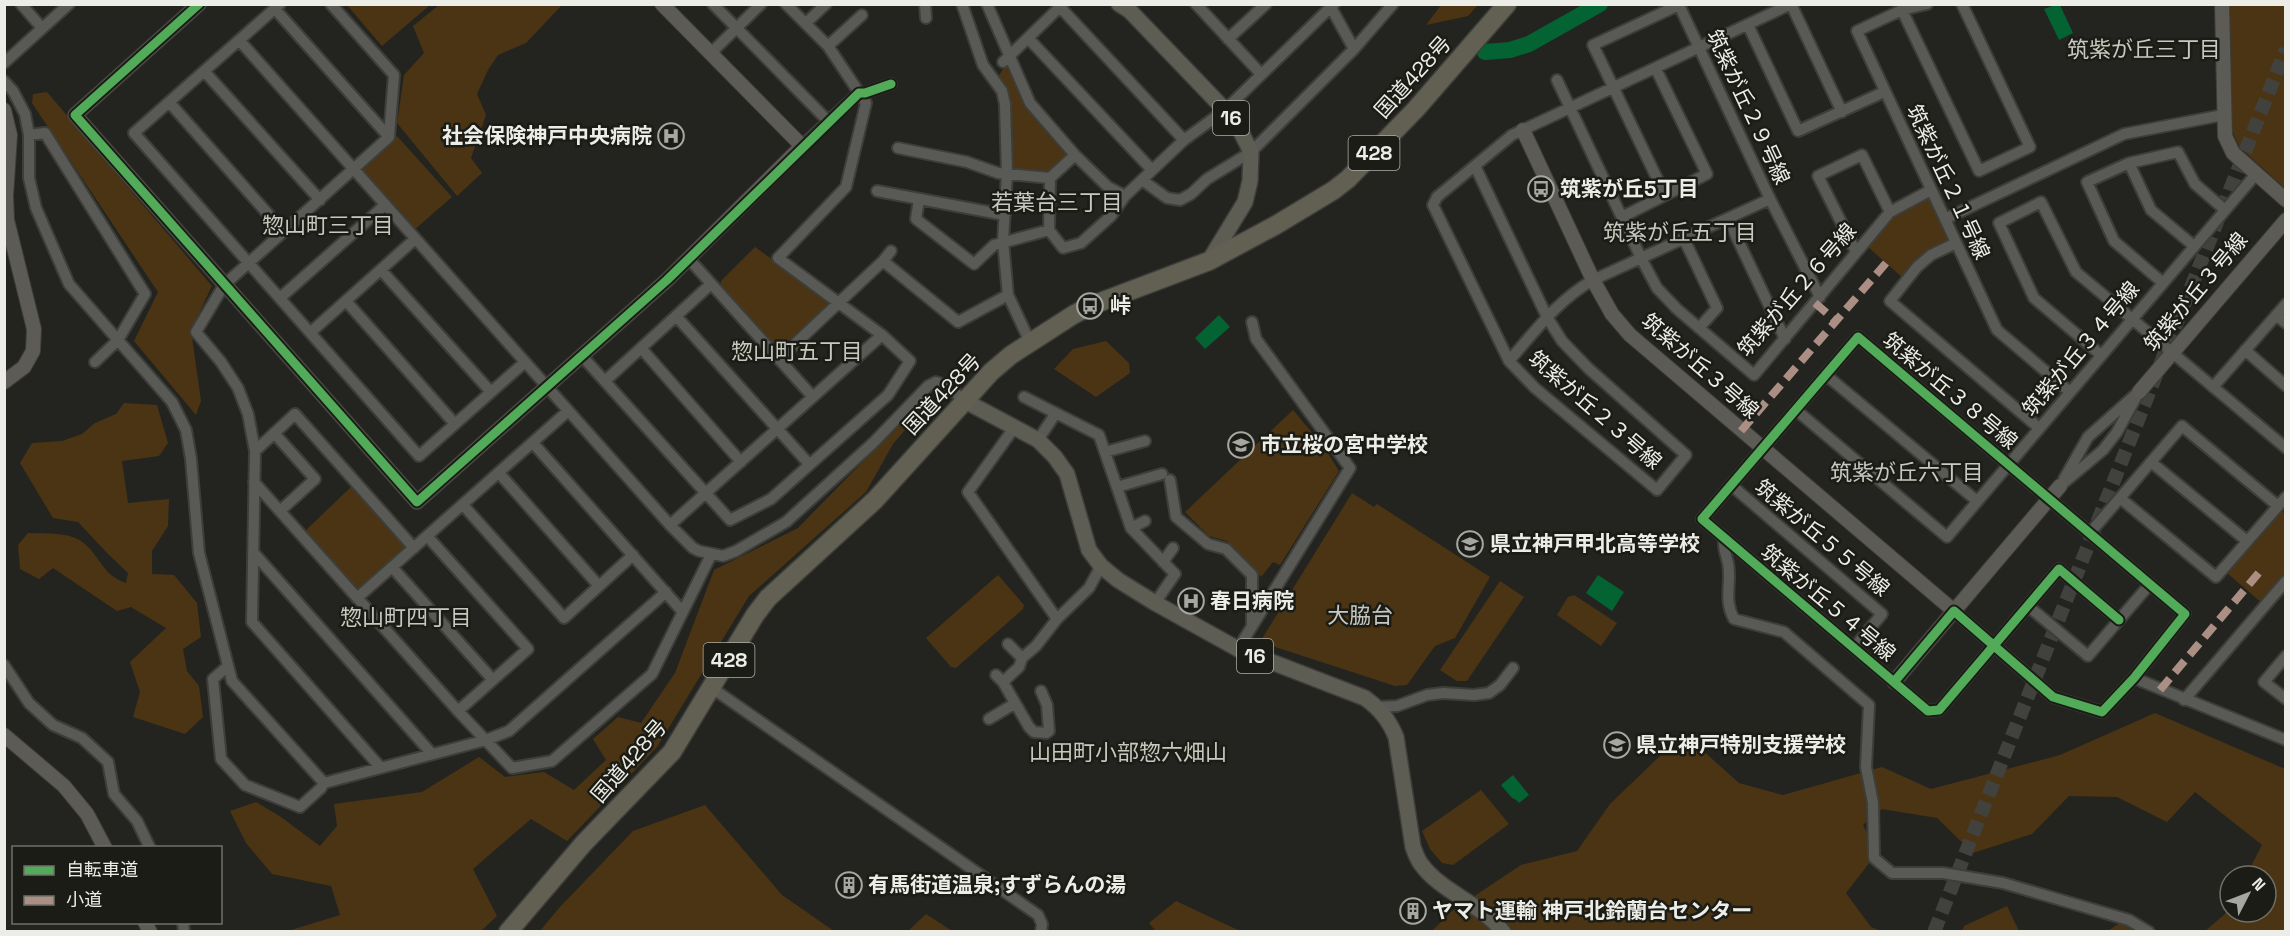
<svg xmlns="http://www.w3.org/2000/svg" width="2290" height="936" font-family="'Space Grotesk','Noto Sans JP',sans-serif">
<style>
.green{fill:#4b3414}
.water{fill:#036332}
.lines{fill:none;stroke-linecap:round;stroke-linejoin:round}
.river{stroke:#036332;stroke-width:16}
.secondary-tunnel{stroke:#41423d;stroke-width:14;stroke-dasharray:14 7;stroke-linecap:butt}
.street-casing{stroke:#3d3e39;stroke-width:14}
.secondary-casing{stroke:#3d3e39;stroke-width:16}
.primary-casing{stroke:#3d3e39;stroke-width:18}
.highway-casing{stroke:#3d3e39;stroke-width:21}
.street{stroke:#595a56;stroke-width:10}
.secondary{stroke:#5c5b55;stroke-width:14}
.primary{stroke:#5e5d54;stroke-width:15}
.highway{stroke:#626053;stroke-width:18}
.quiet{stroke:#ac8f84;stroke-width:8;stroke-dasharray:15 8;stroke-linecap:butt}
.cycleway-casing{stroke:#1b1c15;stroke-width:13}
.cycleway{stroke:#51ab58;stroke-width:9}
.labels{text-anchor:middle;stroke-width:5;stroke-linejoin:round;paint-order:stroke}
.shield{fill:#1b1c15;stroke:#aeaea9;stroke-width:1.5}
.shield-label{font-size:20px;font-weight:bold;fill:#edede8}
.street-label{font-size:21px;fill:#edede8;stroke:#1b1c15}
.poi-label{font-size:21px;font-weight:bold;fill:#edede8;stroke:#1b1c15;text-anchor:start}
.neighbourhood-label{font-size:22px;fill:#c7c8bf;stroke:#1b1c15}
</style>
<rect width="100%" height="100%" fill="#23241f"/>
<path class="green" d="M347 5H430L382 46Z
M439 5H562L526 43 498 55 488 70 477 94 486 115 471 158 482 173 457 196 397 123 404 75 424 53 413 26Z
M1441 5V4L1478 5 1468 16 1426 25Z
M2229 5H2285V188L2240 148 2232 131 2229 113Z
M1005 66H1009L1066 152V156L1048 171 1016 170 1010 166 997 79Z
M47 92 212 286 191 330 201 401 196 415 134 341 158 292 32 103 33 94Z
M397 136 452 197 414 230 363 174V166Z
M1926 197 1931 198 1949 237 1947 242 1903 278 1868 247 1900 210Z
M755 247 830 301V308L781 351H777L721 287V281Z
M1106 341 1129 363 1130 373 1096 397 1054 369 1073 349Z
M927 396H934L893 444 866 492 749 596 657 747 567 841 531 819 473 869 497 916 481 931H288L340 915 331 886 272 874 246 843 230 811 256 802 281 817 320 846 337 826 334 804 422 792 479 757 505 777 544 772 574 790 606 760 593 739 618 717 641 723 675 673 714 570 798 528Z
M124 403 157 405 168 443 159 456 122 461 128 503 169 499 168 526 152 551V574L174 575 197 603 201 637 183 649 187 671 199 686 203 717 185 734 133 717 140 692 130 662 166 628 131 607 117 611 53 568 39 579 20 569 18 545 28 533C46 534 72 531 86 545 102 560 103 575 126 583L128 573 108 554 78 522 53 518 20 463 32 443 62 441 82 434 95 423 116 414Z
M1293 410 1324 447 1339 471 1280 565 1273 562 1261 577 1227 541 1209 536 1185 512Z
M351 487H357L407 545 406 551 363 589H355L304 532Z
M1352 493 1374 507 1377 504 1490 577 1455 638 1435 646 1407 685 1395 686 1260 642Z
M2281 510 2285 514V576L2262 603 2227 573Z
M998 575 1024 605 1023 609 956 668 951 667 926 638Z
M1500 581 1524 597 1467 681H1457L1440 670Z
M1574 595 1617 623 1601 646 1557 615 1568 597Z
M2155 713 2285 769V931H2205L2225 914 2230 904V912H2266V876H2246L2262 845 2195 792 2167 822 2117 797 2069 796 2032 834 1973 853 1937 818 1882 809 1863 825 1877 853 1846 893 1871 927 1881 931 1431 932 1452 911 1521 865 1577 851 1610 804 1663 753 1701 749 1739 783 1783 795 1882 767 1931 789 2060 755Z
M1481 790 1509 824 1453 865 1442 863 1430 849 1422 831Z
M705 805 782 895 834 931H540L559 908 633 831Z
M1176 901 1240 931H1156L1149 923Z
M2007 906 2019 931H1962L1964 926Z
M926 914 952 931H908Z
M2123 921 2139 932H2106Z"/>
<path class="water" d="M2055 5H2060L2073 33 2059 40 2044 9Z
M1219 315 1230 327 1205 349 1195 338Z
M1598 575 1624 592 1612 611 1586 593Z
M1513 775 1529 795 1519 803 1515 799 1512 798 1501 785Z"/>
<g class="lines">
<path class="river" d="M1485 52 1510 50 1529 44 1600 4"/>
<path class="secondary-tunnel" d="M1934 932 2286 49"/>
<g class="street-casing">
<path id="street" d="M21 4 42 28
M280 4 134 133 419 456 525 362
M331 4 394 75 389 137 224 285 196 332 221 362 238 388 248 414 255 451 252 622 381 768
M713 4 829 122
M925 4 926 18
M962 4 983 65 1002 91 1005 104 1007 173 1003 241 1008 295 1030 342
M987 4 1030 103 1075 155 1108 187 1125 196 1184 140 1225 110 1334 4
M1196 4 1261 74
M1791 4 1842 112
M1927 4 1902 10 1857 31 1997 330 2070 392
M1060 7 1184 140
M275 9 389 137
M1902 10 1979 171 2030 147 1962 4
M806 23 826 4
M1748 25 1798 131 1884 92
M1028 38 1152 170
M1228 39 1266 4
M239 40 670 525 693 548 699 551 723 556 736 551 786 522 873 443 928 386 936 382 947 386 965 401
M828 46 862 15
M1354 49 1393 4
M711 53 761 4
M1003 62 1063 4
M4 63 69 4
M204 71 320 200
M1557 80 1641 258 1657 288 1677 309 1754 375 1890 212 1931 190
M4 81 13 91 25 114 29 135V178L36 208 69 284 172 402 186 430 191 459 199 553 232 681 324 783
M169 102 284 232
M29 135 45 133 145 294 118 340 95 362
M802 146 859 93H865L891 84
M898 148 967 162 998 173 1050 178
M1075 155 1050 178 1049 230 1063 248 1081 243 1111 216 1125 196
M2129 163 2151 210 2194 246
M1475 166 1547 317 1562 341 1588 368 1686 455 1657 490 1535 388 1509 361 1433 205 1437 197 1512 135 1791 4
M1142 180 1167 198 1180 200 1191 194 1207 179 1251 152 1354 49 1329 4
M877 191 1005 215
M1665 195 1593 45 1679 5 1770 199 1820 297
M919 199 916 219 974 264 994 245 1049 230
M1622 217 1707 174 1656 69
M1728 219 1785 339
M1945 219 2124 134 2223 115
M1684 239 1717 308 1699 328
M1956 243 1931 255 1917 267 1890 301 2039 428
M1856 252 1818 176 1862 155 1890 212
M689 259 813 397
M883 261 891 251
M381 270 491 392
M2163 283 2114 241 2087 182 2129 163 2178 152 2195 184 2225 210
M280 298 385 205
M346 301 455 424
M2276 315 2286 323
M676 316 809 464
M311 332 415 239
M641 348 741 462
M2245 350 2286 386
M2101 355 2034 298 1999 223 2041 202 2076 272 2286 448
M582 356 730 520 771 499 888 395 910 361 882 335 778 258 846 187 866 103 828 46 786 4
M779 359 883 261 958 322 1008 295
M1509 361C1535 331 1558 300 1593 280L1770 199
M1826 375 1977 501
M605 381 711 284
M2213 387 2286 304
M1024 397 1099 435 1131 528 1175 574 1155 603
M1796 410 1947 537 2256 174
M1014 428 968 492 1057 619
M274 433 315 479 280 511
M1038 440 1056 413
M533 443 682 611
M255 451 295 414 414 548
M1105 452 1145 441
M2151 462 2247 541
M499 473 599 586
M2064 479 2088 437 2134 396
M1170 480 1176 517 1208 544 1226 549 1252 575V626
M254 482 458 711 512 768 552 761 652 674 711 555
M1731 485 1882 614 1854 648
M2060 486 2103 450 2117 432 2139 392
M1117 487 1162 474
M2120 498 2216 577 2286 497
M463 505 564 618 633 555
M670 525 882 335
M1131 528 1145 521
M2089 534 2182 426 2278 506
M428 537 528 649 458 711
M1724 540C1723 549 1726 554 1728 563 1732 583 1723 599 1734 619L1784 632 1869 705 1866 767 1873 803 1874 858 1892 873H1943L2003 883 2129 920 2149 932
M253 552 432 754
M1163 562 1173 548
M392 567 493 680
M357 598 568 411
M2028 606 2088 656 2150 584
M1954 611 2053 697 2102 712 2134 678 2185 614 1858 337 1702 519 1928 711 1939 710 2059 569 2119 620
M1008 644 1022 658
M1238 649 1350 468 1256 339 1252 322
M2286 656 2264 682 2286 699
M4 665 29 703 53 725 82 738 108 762 114 794 137 821 150 848
M228 666 213 679 221 759 245 785 300 807 321 788 324 783 486 740 509 731 666 592
M996 675 1003 682 1029 727 1034 732 1046 733 1049 731 1047 705 1041 691
M2134 678 2286 740
M1003 682 1019 667 1022 658 1036 646 1057 619 1089 588 1101 566
M712 688 1038 915 1042 924 1041 932
M2184 700 2286 581
M1378 707 1397 706 1427 695 1443 693 1474 695 1489 693 1500 685 1513 668
M989 719 1014 704
M183 922 184 932"/>
</g>
<g class="secondary-casing">
<path id="secondary" d="M199 4 75 115 417 502 667 280 802 146 662 4
M2222 4 2225 136 2233 153 2286 200
M4 110 10 135 6 196 7 220 34 329 33 351 24 367 4 382
M1523 130 1593 280 1612 314 1630 335 1954 611 2060 486
M2139 392 2286 220
M1894 682 1954 611
M4 735 64 786 87 814 105 848
M145 922 150 932"/>
</g>
<g class="primary-casing">
<path id="primary" d="M1119 4 1130 11 1225 110 1240 130 1251 152 1250 181 1245 202 1209 261
M965 401 1038 440 1055 457 1067 474 1089 550 1101 566 1118 580 1155 603 1238 649 1365 698C1380 709 1389 720 1396 737L1413 847C1415 852 1417 859 1421 864 1442 893 1481 903 1503 932"/>
</g>
<g class="highway-casing">
<path id="highway" d="M508 932 584 843 672 752 755 615 768 598 875 500 991 372 1011 355 1073 315 1090 306 1209 261 1276 225 1334 190 1348 179 1416 109 1507 4"/>
</g>
<use href="#street" class="street"/>
<use href="#secondary" class="secondary"/>
<use href="#primary" class="primary"/>
<use href="#highway" class="highway"/>
<path class="quiet" d="M1815 303 1836 321
M1741 431 1886 263
M2160 690 2262 569"/>
<g class="cycleway-casing">
<path id="cycleway" d="M199 4 75 115 417 502 667 280 859 93H865L891 84
M1894 682 1954 611 2053 697 2102 712 2134 678 2185 614 1858 337 1702 519 1928 711 1939 710 2059 569 2119 620"/>
</g>
<use href="#cycleway" class="cycleway"/>
</g>
<defs>
<g id="hospital-ring" transform="scale(1.35)"><circle r="9.5" fill="#1b1c15" stroke="#a6a7a2" stroke-width="1.5"/><path d="M-5-5h3v3.5h4V-5h3V5h-3V1.5h-4V5h-3Z" fill="#a6a7a2"/></g>
<g id="bus-ring" transform="scale(1.35)"><circle r="9.5" fill="#1b1c15" stroke="#a6a7a2" stroke-width="1.5"/><path d="M-5-6H5V4H4V6H2V4H-2V6H-4V4H-5ZM-3.5-4V0h7V-4ZM-3.5 1.2v1.5H-2V1.2ZM2 1.2v1.5H3.5V1.2Z" fill="#a6a7a2"/></g>
<g id="school-ring" transform="scale(1.35)"><circle r="9.5" fill="#1b1c15" stroke="#a6a7a2" stroke-width="1.5"/><path d="M0-5L7-2L0 1L-7-2ZM-4 1L0 2.5L4 1V4Q0 6-4 4Z" fill="#a6a7a2"/></g>
<g id="building-ring" transform="scale(1.35)"><circle r="9.5" fill="#1b1c15" stroke="#a6a7a2" stroke-width="1.5"/><path d="M-4-6H4V6H1V3H-1V6H-4ZM-2.5-4.3h1.7v1.8h-1.7ZM.8-4.3h1.7v1.8H.8ZM-2.5-1h1.7V.8h-1.7ZM.8-1h1.7V.8H.8Z" fill="#a6a7a2"/></g>
</defs>
<g fill-rule="evenodd">
<use href="#hospital-ring" x="671" y="136"/>
<use href="#bus-ring" x="1541" y="189"/>
<use href="#bus-ring" x="1090" y="306"/>
<use href="#school-ring" x="1241" y="445"/>
<use href="#school-ring" x="1470" y="544"/>
<use href="#hospital-ring" x="1191" y="601"/>
<use href="#school-ring" x="1617" y="745"/>
<use href="#building-ring" x="849" y="885"/>
<use href="#building-ring" x="1413" y="911"/>
</g>
<g class="labels">
<g class="shield">
<rect x="1213" y="101" width="36" height="34" rx="4.5"/>
<rect x="1348.5" y="136" width="51" height="34" rx="4.5"/>
<rect x="1237" y="639" width="36" height="34" rx="4.5"/>
<rect x="703.5" y="643" width="51" height="34" rx="4.5"/>
</g>
<g class="shield-label">
<text x="1231" y="125">16</text>
<text x="1374" y="160">428</text>
<text x="1255" y="663">16</text>
<text x="729" y="667">428</text>
</g>
<g class="street-label">
<text transform="translate(1413 77) rotate(-48)" y="7">国道428号</text>
<text transform="translate(1748 107) rotate(65)" y="7">筑紫が丘２９号線</text>
<text transform="translate(1948 182) rotate(65)" y="7">筑紫が丘２１号線</text>
<text transform="translate(1797 290) rotate(-49)" y="7">筑紫が丘２６号線</text>
<text transform="translate(2196 292) rotate(-50)" y="7">筑紫が丘３号線</text>
<text transform="translate(2081 349) rotate(-50)" y="7">筑紫が丘３４号線</text>
<text transform="translate(1700 366) rotate(41)" y="7">筑紫が丘３号線</text>
<text transform="translate(1950 391) rotate(40)" y="7">筑紫が丘３８号線</text>
<text transform="translate(942 394) rotate(-47)" y="7">国道428号</text>
<text transform="translate(1595 410) rotate(41)" y="7">筑紫が丘２３号線</text>
<text transform="translate(1822 538) rotate(40)" y="7">筑紫が丘５５号線</text>
<text transform="translate(1828 603) rotate(40)" y="7">筑紫が丘５４号線</text>
<text transform="translate(629 761) rotate(-49)" y="7">国道428号</text>
</g>
<g class="poi-label">
<text x="652" y="143" text-anchor="end">社会保険神戸中央病院</text>
<text x="1560" y="196">筑紫が丘5丁目</text>
<text x="1110" y="313">峠</text>
<text x="1260" y="452">市立桜の宮中学校</text>
<text x="1490" y="551">県立神戸甲北高等学校</text>
<text x="1210" y="608">春日病院</text>
<text x="1636" y="752">県立神戸特別支援学校</text>
<text x="868" y="892">有馬街道温泉;すずらんの湯</text>
<text x="1432" y="918">ヤマト運輸 神戸北鈴蘭台センター</text>
</g>
<g class="neighbourhood-label">
<text x="2144" y="57">筑紫が丘三丁目</text>
<text x="1057" y="210">若葉台三丁目</text>
<text x="328" y="233">惣山町三丁目</text>
<text x="1680" y="240">筑紫が丘五丁目</text>
<text x="797" y="359">惣山町五丁目</text>
<text x="1907" y="480">筑紫が丘六丁目</text>
<text x="1360" y="623">大脇台</text>
<text x="406" y="625">惣山町四丁目</text>
<text x="1128" y="760">山田町小部惣六畑山</text>
</g>
</g>
<rect width="2290" height="936" fill="none" stroke="#edede8" stroke-width="12"/>
<rect x="12" y="846" width="210" height="78" fill="#1b1c15" stroke="#6f7069" stroke-width="1.5"/>
<rect x="24" y="866" width="30" height="9" fill="#51ab58" stroke="#6f7069" stroke-width="1.5"/>
<text x="66" y="876" font-size="18" fill="#edede8">自転車道</text>
<rect x="24" y="896" width="30" height="9" fill="#ac8f84" stroke="#6f7069" stroke-width="1.5"/>
<text x="66" y="906" font-size="18" fill="#edede8">小道</text>
<g transform="translate(2248 894) rotate(48)"><circle r="28" fill="#1b1c15" stroke="#6f7069" stroke-width="1.5"/>
<path d="M0-4.5L10 22L0 15L-10 22Z" fill="#a6a7a2"/>
<text y="-9" font-size="16" font-weight="bold" text-anchor="middle" fill="#edede8">N</text>
</g>
</svg>
